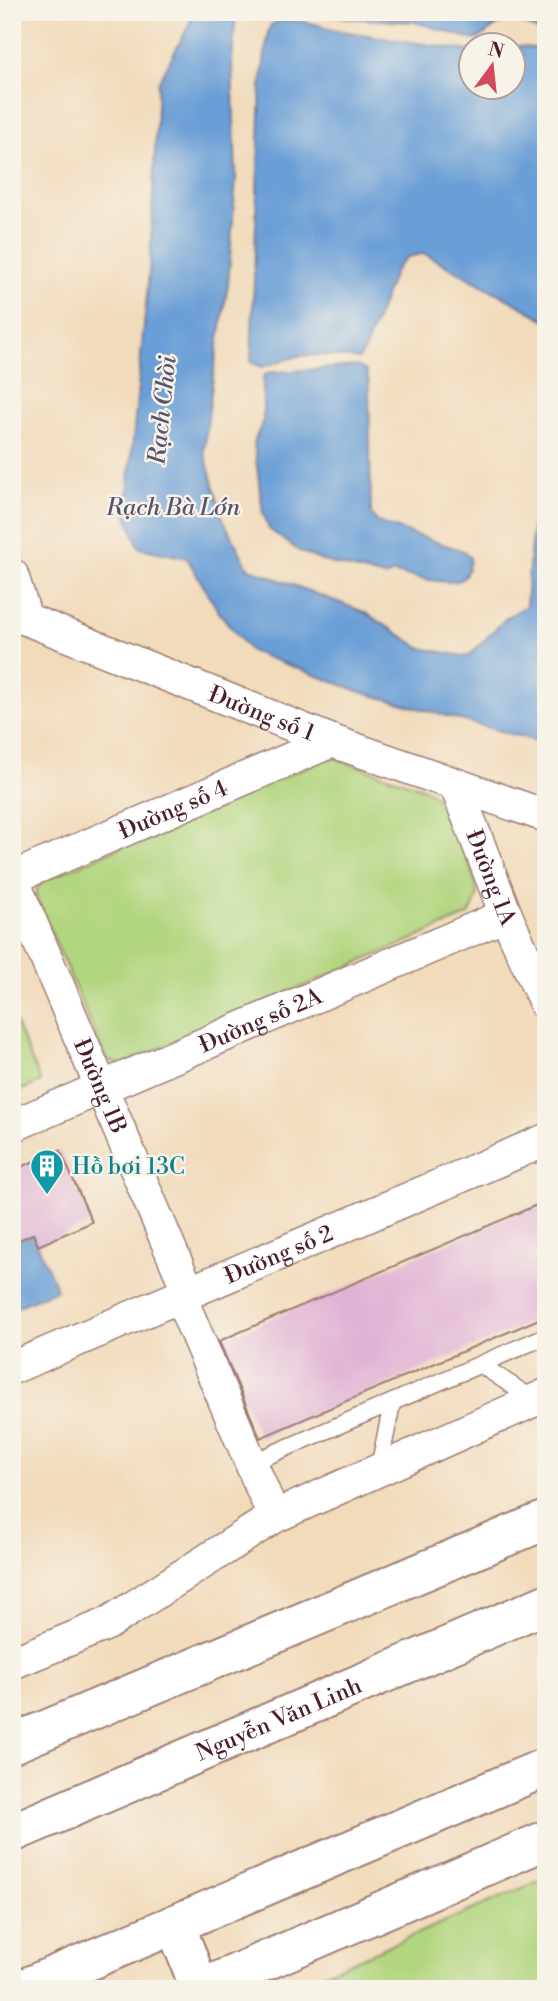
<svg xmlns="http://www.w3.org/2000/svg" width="558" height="2001" font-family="'Libre Bodoni',serif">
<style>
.green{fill:#b2d67f;stroke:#7e7a55;stroke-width:2}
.water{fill:#699ed6;stroke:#5a5e80;stroke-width:2}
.building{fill:#e0b2d4}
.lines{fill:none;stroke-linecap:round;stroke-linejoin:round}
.service-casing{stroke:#9e7d73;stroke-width:19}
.minor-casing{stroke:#9e7d73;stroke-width:35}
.primary-casing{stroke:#9e7d73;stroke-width:42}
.trunk-casing{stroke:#9e7d73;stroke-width:42}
.service{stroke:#fff;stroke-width:16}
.minor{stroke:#fff;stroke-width:32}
.primary{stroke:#fff;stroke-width:38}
.trunk{stroke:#fff;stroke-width:38}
.labels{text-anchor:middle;stroke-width:5;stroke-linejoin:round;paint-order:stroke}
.street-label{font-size:23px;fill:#4a1f2b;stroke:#f7f3e8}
.culture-label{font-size:23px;fill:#0d838f;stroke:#f7f3e8;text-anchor:start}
.water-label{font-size:24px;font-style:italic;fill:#56526f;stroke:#f7f3e8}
</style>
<rect width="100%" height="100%" fill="#f7f3e8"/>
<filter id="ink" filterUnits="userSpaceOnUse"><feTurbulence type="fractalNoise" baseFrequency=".0143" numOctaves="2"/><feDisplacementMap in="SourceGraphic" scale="14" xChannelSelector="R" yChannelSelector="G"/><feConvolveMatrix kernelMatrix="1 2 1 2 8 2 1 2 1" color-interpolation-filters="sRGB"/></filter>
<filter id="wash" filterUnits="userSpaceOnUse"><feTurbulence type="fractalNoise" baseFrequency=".00686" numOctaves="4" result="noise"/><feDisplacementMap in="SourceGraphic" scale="28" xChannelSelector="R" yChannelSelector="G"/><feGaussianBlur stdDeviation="1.57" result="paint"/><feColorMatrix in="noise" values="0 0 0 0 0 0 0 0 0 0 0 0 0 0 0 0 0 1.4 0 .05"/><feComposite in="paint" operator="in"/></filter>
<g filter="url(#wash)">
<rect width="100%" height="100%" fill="#f1dbbb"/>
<path class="green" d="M334 758 425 789C431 793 437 797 441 804 451 817 478 880 477 895 476 903 472 908 469 915L121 1065 106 1059 36 897 37 888 42 881 325 759Z
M12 1015 41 1082 12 1094Z
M546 1878V1989H288Z"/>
<path class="water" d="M191 12H236L232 60 236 178 228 285 214 369 204 451 223 519 248 568 364 612 421 648 468 657 507 617 526 606 533 519 546 502V744L361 692 250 651 218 611 187 558 139 548 126 513 150 262 158 83 190 23Z
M321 12H546V37C531 27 516 15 499 24 489 29 485 37 474 40L415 22 348 18Z
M279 20 307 22 341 31 470 51V88H512V46L506 45H508L535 48 546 53V320L425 254C408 255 402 258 394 273L364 352 359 359 324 355 298 356 262 367 251 362 261 85 268 32 271 25Z
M357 366 366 371 369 382 371 513 377 522 464 551 470 558C469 565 468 574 462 579 451 587 407 575 393 573L385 577 322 561 299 551 269 529 263 513 254 443 263 420V378L266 373Z
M33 1234 57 1290 12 1309V1243Z"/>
<g id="blocks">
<path class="building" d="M60 1150 92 1222 38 1246 33 1234 12 1243V1171Z
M546 1201V1316L260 1438 219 1341Z"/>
</g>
</g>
<g filter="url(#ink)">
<use href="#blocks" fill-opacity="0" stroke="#9e7d73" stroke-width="2"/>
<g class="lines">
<g class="service-casing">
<path id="service" d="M481 1365 534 1400
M265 1457 546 1336
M379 1468 392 1404"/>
</g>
<g class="minor-casing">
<g id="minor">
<path d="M12 575 26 619"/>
<path id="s1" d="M26 619 332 741 546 816"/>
<path id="s2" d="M456 786 506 915 546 1005"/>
<path id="s3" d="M12 878 189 1293"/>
<path id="s4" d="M12 878 332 741"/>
<path id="s5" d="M12 1126 506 915"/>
<path d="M180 1296 274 1517"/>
<path id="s6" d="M12 1368 546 1140"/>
<path d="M12 1663 107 1624 274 1517 546 1395"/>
</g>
</g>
<g class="primary-casing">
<path id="primary" d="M12 1744 546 1520
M175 1924 200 1989
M200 1989 546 1840"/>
</g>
<g class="trunk-casing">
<g id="trunk">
<path id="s7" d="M12 1833 546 1604"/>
<path d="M22 1989 546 1767"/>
</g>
</g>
<use href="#service" class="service"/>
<use href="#minor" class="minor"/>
<use href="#primary" class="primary"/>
<use href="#trunk" class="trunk"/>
</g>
</g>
<defs>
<g id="building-pin" transform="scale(1.75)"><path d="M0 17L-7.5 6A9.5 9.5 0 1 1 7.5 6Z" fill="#0f9aa8" stroke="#f7f3e8"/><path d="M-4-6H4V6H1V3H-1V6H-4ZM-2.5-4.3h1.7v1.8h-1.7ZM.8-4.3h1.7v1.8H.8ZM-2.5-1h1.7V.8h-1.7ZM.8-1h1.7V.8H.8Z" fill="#fff"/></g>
</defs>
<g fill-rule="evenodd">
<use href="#building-pin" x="47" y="1166"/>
</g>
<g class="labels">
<g class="street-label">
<text dy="8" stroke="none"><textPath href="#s1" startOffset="254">Đường số 1</textPath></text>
<text dy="8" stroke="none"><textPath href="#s4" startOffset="175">Đường số 4</textPath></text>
<text dy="8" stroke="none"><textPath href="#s2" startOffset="98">Đường 1A</textPath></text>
<text dy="8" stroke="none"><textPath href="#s5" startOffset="270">Đường số 2A</textPath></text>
<text dy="8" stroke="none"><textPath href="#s3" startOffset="226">Đường 1B</textPath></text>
<text dy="8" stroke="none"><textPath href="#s6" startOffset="290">Đường số 2</textPath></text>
<text dy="8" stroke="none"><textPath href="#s7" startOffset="290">Nguyễn Văn Linh</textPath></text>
</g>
<g class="culture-label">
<text x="72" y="1174">Hồ bơi 13C</text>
</g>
<g class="water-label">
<text transform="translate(162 410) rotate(-84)" y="8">Rạch Chòi</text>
<text x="173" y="515">Rạch Bà Lớn</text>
</g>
</g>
<rect width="558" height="2001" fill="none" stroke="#f7f3e8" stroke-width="42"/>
<g transform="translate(492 66) rotate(15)"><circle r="33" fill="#f7f3e8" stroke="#b29e9c" stroke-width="2"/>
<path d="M0-5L12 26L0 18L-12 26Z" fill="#d1495b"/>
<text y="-10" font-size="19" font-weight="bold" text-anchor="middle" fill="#4a1f2b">N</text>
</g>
</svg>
